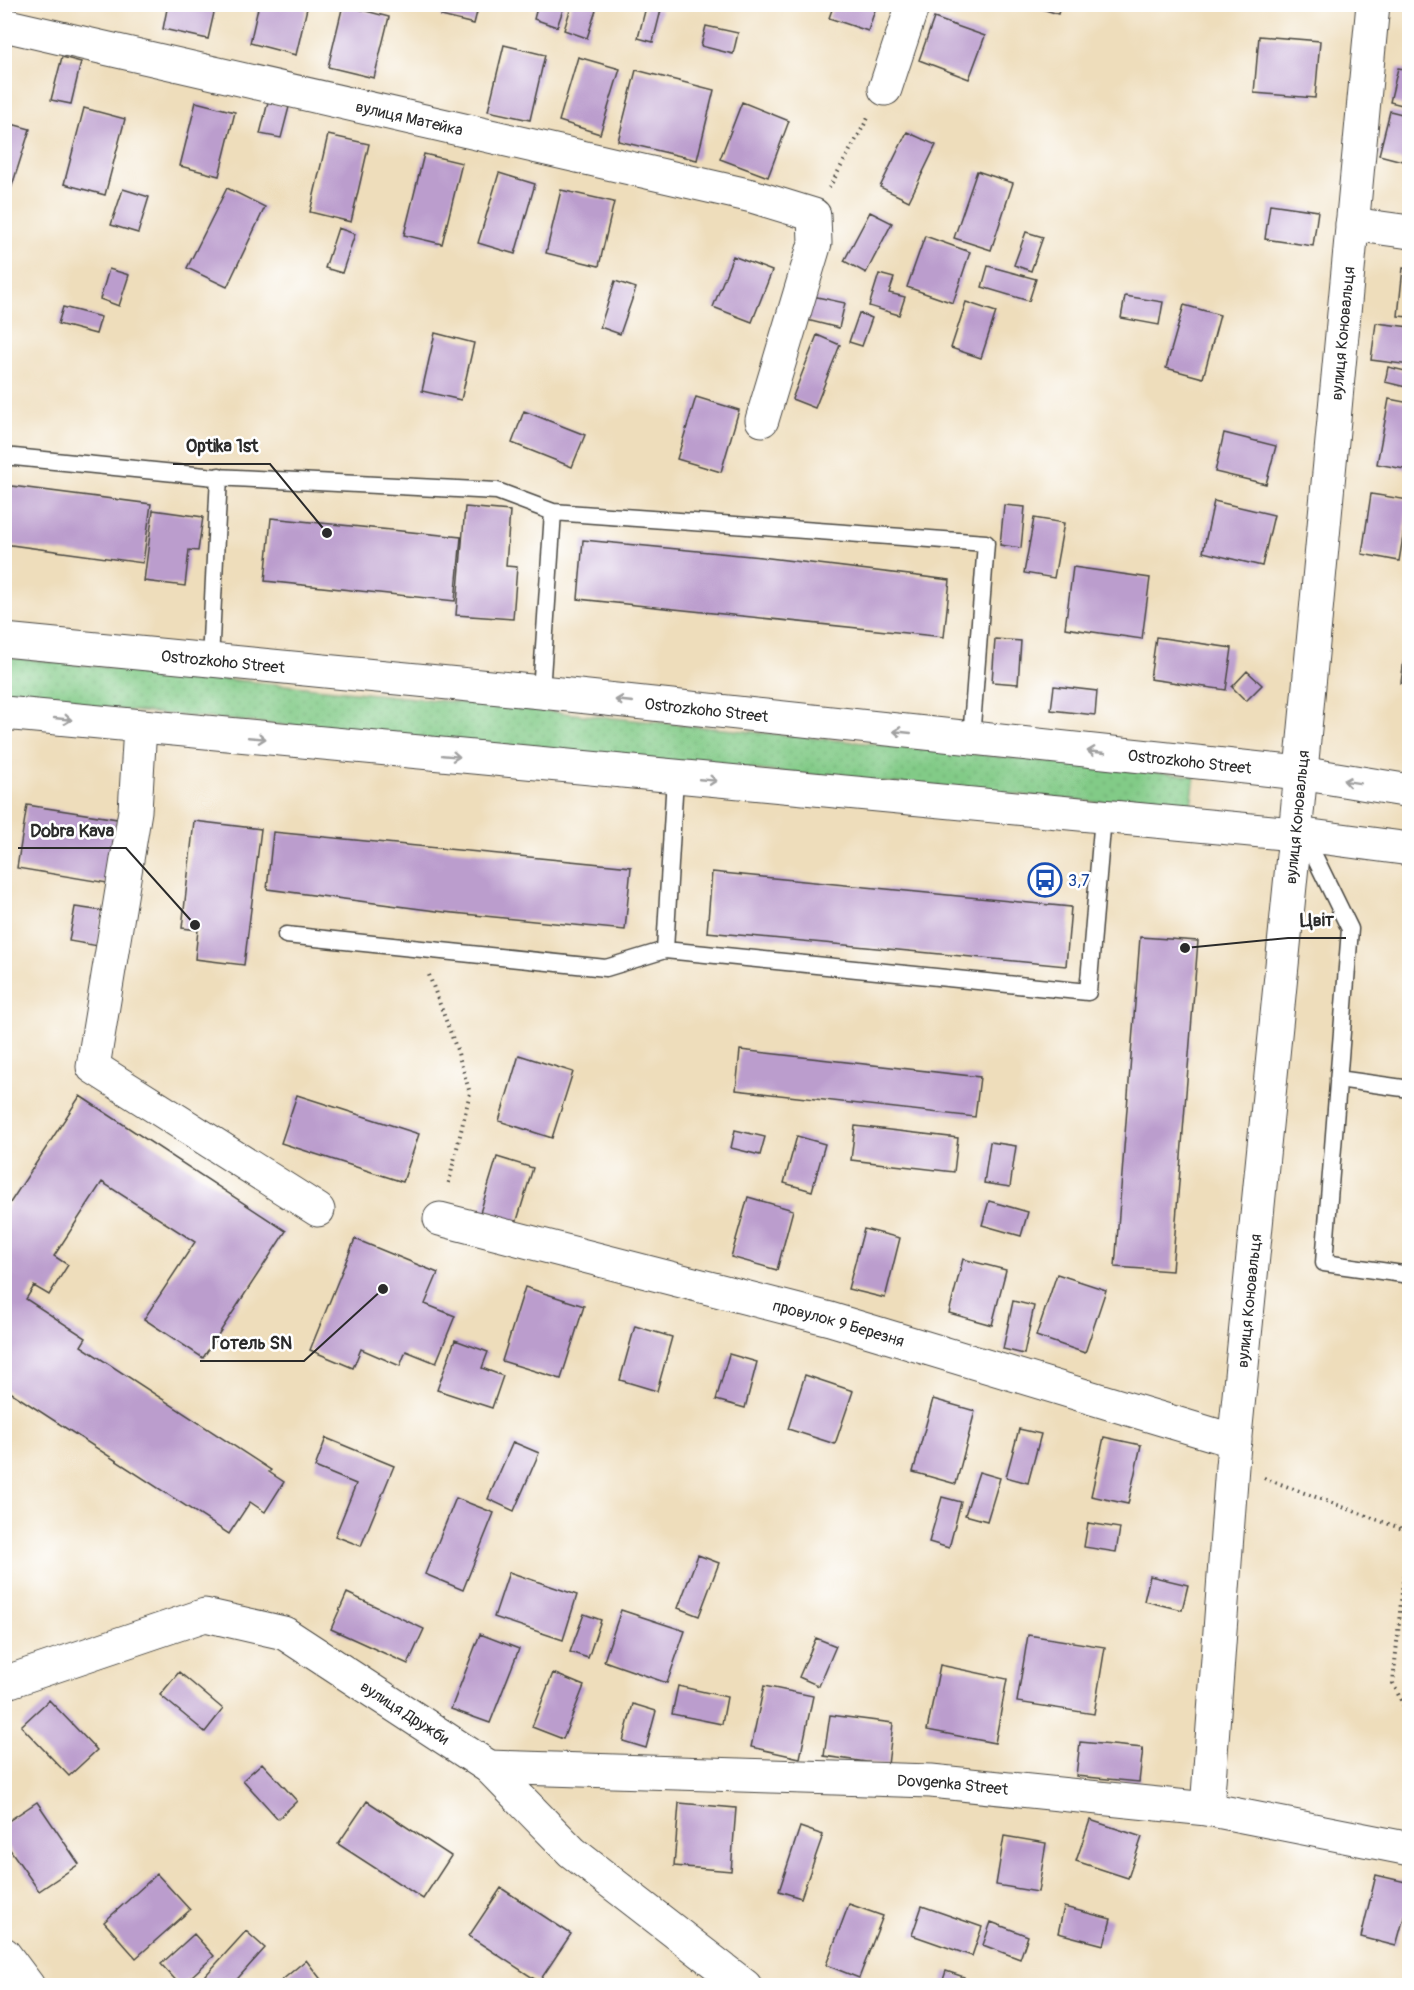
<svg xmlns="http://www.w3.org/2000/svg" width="1414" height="1990" font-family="Pangolin,sans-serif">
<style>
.grass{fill:url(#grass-dots);stroke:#567b59;stroke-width:1.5}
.building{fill:#bb9dcd}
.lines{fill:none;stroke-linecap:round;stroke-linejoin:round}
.lane-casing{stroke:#484641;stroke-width:19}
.street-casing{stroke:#484641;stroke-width:35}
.secondary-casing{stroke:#484641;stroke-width:35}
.path{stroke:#484641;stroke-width:4;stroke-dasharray:1.5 4.5;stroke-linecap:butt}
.lane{stroke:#fff;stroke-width:16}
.street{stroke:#fff;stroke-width:33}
.secondary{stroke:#fff;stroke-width:33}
.oneway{stroke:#a0a0a0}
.labels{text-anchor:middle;stroke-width:5;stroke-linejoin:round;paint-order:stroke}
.street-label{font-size:16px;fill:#2b2b2b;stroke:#fff}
.transit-label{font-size:16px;fill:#164399;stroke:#fff;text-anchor:start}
.leader{fill:none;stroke:#2b2b2b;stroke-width:2}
.callout-dot{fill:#2b2b2b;stroke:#fff;stroke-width:2}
.callout-label{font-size:18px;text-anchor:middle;font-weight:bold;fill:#2b2b2b;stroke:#fff;stroke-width:5;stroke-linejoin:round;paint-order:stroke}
</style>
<defs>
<pattern id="grass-dots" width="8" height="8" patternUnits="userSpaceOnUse" patternTransform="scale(1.5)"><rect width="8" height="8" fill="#82cb87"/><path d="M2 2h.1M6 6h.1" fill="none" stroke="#70ae75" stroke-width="1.8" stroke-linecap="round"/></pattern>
</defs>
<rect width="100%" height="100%" fill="#fff"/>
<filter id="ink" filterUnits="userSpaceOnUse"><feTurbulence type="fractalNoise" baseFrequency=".0167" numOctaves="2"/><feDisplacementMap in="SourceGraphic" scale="12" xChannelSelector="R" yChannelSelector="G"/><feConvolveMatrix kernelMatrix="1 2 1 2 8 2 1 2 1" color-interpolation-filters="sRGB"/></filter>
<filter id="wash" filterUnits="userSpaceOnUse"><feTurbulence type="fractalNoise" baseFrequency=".008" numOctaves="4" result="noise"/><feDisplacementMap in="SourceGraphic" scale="24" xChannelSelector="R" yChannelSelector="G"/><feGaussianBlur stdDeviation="1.35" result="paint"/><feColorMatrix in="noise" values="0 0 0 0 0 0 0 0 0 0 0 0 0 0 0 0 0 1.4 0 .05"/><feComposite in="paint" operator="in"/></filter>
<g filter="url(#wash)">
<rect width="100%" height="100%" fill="#edb"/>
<path class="grass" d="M4 657 1195 776 1190 811 5 699Z"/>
<g id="blocks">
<path class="building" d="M168 4H216L208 39 163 29Z
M259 4H308L296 55 250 43Z
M443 4H479L474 24 441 16Z
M538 4H565L557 27 534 19Z
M572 4H598L587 38 564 30Z
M834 4H877L868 31 829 18Z
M1037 4H1061L1058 14 1036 7Z
M343 5 389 17 374 78 328 67Z
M646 7 661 10 653 42 638 38Z
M934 18 985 36 969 79 919 60Z
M706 26 738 33 733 54 701 46Z
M1259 36 1320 41 1315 98 1254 93Z
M504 45 545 55 530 120 488 111Z
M62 57 81 62 71 104 51 100Z
M578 57 620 69 600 134 559 121Z
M1398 68 1410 70V107L1390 102Z
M636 70 714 90 697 160 618 141Z
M196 102 235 112 219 176 180 166Z
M268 102 289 107 281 138 260 134Z
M742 102 789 121 768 177 720 159Z
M84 108 125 119 105 195 64 184Z
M1390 111 1410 116V163L1379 155Z
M4 122 30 129 5 208H4Z
M907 132 936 145 909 201 880 187Z
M328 135 369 144 351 222 310 212Z
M424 154 462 163 442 244 404 235Z
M977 171 1013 183 991 250 954 238Z
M499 173 535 184 515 254 478 243Z
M227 188 265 207 227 287 187 268Z
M123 189 149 197 138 233 111 225Z
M561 190 614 202 599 266 546 253Z
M1270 204 1318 211 1313 246 1265 239Z
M870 212 892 223 866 273 844 261Z
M338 228 355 234 342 273 325 268Z
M1026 232 1043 237 1031 271 1014 265Z
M925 236 970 252 953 303 907 287Z
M733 256 772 271 752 322 713 307Z
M988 266 1036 279 1029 301 982 287Z
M1403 268 1410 269V317L1398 316Z
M109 269 129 275 119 306 100 299Z
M879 274 894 278 889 293 905 297 899 315 869 306Z
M615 281 636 288 620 334 600 327Z
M808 295 845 303 839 328 803 319Z
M1125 296 1163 302 1159 325 1121 318Z
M966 302 996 312 981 358 951 348Z
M1184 305 1220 315 1203 378 1166 368Z
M63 307 101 317 96 334 58 324Z
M859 313 872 318 862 346 849 342Z
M1376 323 1410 327V365L1371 360Z
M435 333 474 343 461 400 422 391Z
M817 335 840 345 815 408 792 399Z
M1388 367 1410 372V388L1385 382Z
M696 397 739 410 721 472 677 459Z
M1389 399 1410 403V470L1377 464Z
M524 411 585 435 572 467 512 443Z
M1224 433 1276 446 1266 484 1215 472Z
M4 485 151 504 143 563 4 544Z
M1371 494 1409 500 1399 561 1362 554Z
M1214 501 1274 515 1262 566 1203 552Z
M1004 505 1025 507 1021 548 1000 545Z
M465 507 510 511 506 566 517 567 513 619 456 615Z
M153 510 203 517 198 551 189 550 185 586 144 581Z
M271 518 461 537 455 601 265 581Z
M1034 518 1064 523 1054 578 1024 573Z
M583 540 761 557 950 580 944 637 578 599Z
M1073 567 1150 578 1142 639 1065 628Z
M1408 626H1410V684L1401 683Z
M1156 637 1232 648 1226 690 1150 679Z
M995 639 1021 641 1018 684 992 682Z
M1247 671 1262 685 1246 701 1232 687Z
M1054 686 1097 691 1095 715 1051 710Z
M27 805 117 819 107 883 17 868Z
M194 821 261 829 244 965 195 959 198 930 182 928Z
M273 832 631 867 625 930 444 912 267 889Z
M712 872 1071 907 1066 966 707 932Z
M75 907 103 911 98 946 69 941Z
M1140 937 1198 941 1172 1271 1115 1267Z
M740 1050 980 1077 975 1117 736 1090Z
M519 1055 573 1072 552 1138 499 1121Z
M297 1095 419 1134 403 1182 281 1143Z
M80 1096 286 1231 203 1358 144 1319 195 1242 102 1182 54 1256 68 1265 49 1295 34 1286 26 1299 86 1338 81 1346 271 1470 269 1472 284 1482 265 1512 250 1502 229 1534 4 1388V1212Z
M855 1126 958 1138 954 1172 851 1160Z
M735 1130 765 1137 760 1155 731 1148Z
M797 1136 825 1144 812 1191 784 1183Z
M990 1142 1016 1146 1010 1187 984 1183Z
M497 1157 533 1168 515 1227 479 1216Z
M748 1197 793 1210 777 1270 731 1257Z
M989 1201 1028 1212 1021 1236 982 1225Z
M864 1229 900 1238 885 1298 848 1289Z
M355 1239 438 1273 425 1304 455 1316 436 1363 406 1351 400 1366 361 1349 353 1368 310 1350Z
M963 1259 1006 1270 992 1325 949 1313Z
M1057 1274 1106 1290 1085 1353 1036 1336Z
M525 1287 584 1306 561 1379 502 1361Z
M1013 1301 1034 1306 1024 1354 1003 1349Z
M635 1326 672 1337 657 1391 620 1380Z
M455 1340 488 1352 482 1368 503 1376 492 1408 437 1390Z
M729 1354 757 1362 745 1408 716 1400Z
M805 1375 853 1391 835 1444 788 1429Z
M933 1399 975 1411 956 1484 913 1472Z
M1019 1429 1041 1434 1028 1483 1006 1477Z
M1104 1437 1141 1445 1128 1504 1091 1496Z
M326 1438 394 1466 361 1546 335 1536 356 1484 315 1467Z
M513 1442 539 1453 514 1511 488 1499Z
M979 1472 1000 1478 987 1521 965 1515Z
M942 1497 961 1502 949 1548 929 1542Z
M456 1498 494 1513 463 1590 425 1574Z
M1088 1523 1120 1528 1116 1552 1084 1547Z
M698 1555 719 1563 699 1616 678 1608Z
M509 1572 577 1595 563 1640 494 1617Z
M1150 1576 1188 1585 1182 1610 1144 1601Z
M347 1593 424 1629 408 1664 331 1629Z
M621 1610 685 1631 667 1683 604 1661Z
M584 1614 601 1620 588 1658 570 1652Z
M480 1634 519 1649 490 1723 451 1709Z
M1028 1635 1105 1647 1094 1714 1017 1702Z
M816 1638 836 1646 819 1686 799 1677Z
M940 1665 1007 1679 995 1743 927 1730Z
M179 1672 223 1709 205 1732 160 1695Z
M553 1673 584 1686 563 1739 532 1727Z
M678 1686 727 1697 722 1724 672 1714Z
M764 1686 813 1696 800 1758 751 1747Z
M49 1700 97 1750 69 1776 21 1726Z
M633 1704 656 1711 646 1748 623 1741Z
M830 1715 893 1723 888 1765 824 1756Z
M1080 1742 1143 1748 1139 1782 1076 1776Z
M262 1763 297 1801 278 1819 243 1780Z
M367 1801 451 1856 423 1899 338 1844Z
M37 1802 79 1864 39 1891 4 1841V1824Z
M679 1803 736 1808 731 1871 674 1866Z
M1090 1820 1142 1837 1128 1878 1076 1861Z
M800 1827 823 1835 801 1898 779 1891Z
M1004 1836 1046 1843 1038 1892 996 1885Z
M157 1874 190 1910 136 1958 104 1922Z
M1376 1875 1410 1883V1918L1404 1917 1396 1946 1361 1937Z
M501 1888 571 1934 539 1982 469 1936Z
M849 1904 883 1916 859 1978 826 1965Z
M922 1906 982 1927 972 1956 912 1935Z
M1064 1907 1111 1919 1104 1945 1058 1933Z
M991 1922 1028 1936 1020 1959 983 1945Z
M246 1931 265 1948 231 1986H196Z
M194 1934 214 1956 181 1986 161 1964Z
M306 1960 326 1986H275Z
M946 1971 964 1977 961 1986H941Z"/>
</g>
</g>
<g filter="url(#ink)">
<use href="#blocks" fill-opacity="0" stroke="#484641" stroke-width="1.5"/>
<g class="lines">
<g class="lane-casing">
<path id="lane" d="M4 456 215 477 497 491 553 512 986 543 971 739
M210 661 219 476
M541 692 553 512
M1304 835 1350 929 1324 1263 1410 1275
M286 935 606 968 665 950 1088 992 1103 817
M665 950 675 777
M1338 1079 1410 1089"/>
</g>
<g class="street-casing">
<g id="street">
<path id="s1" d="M4 25 752 196 814 215 815 243 762 420"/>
<path d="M885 89 913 4"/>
<path d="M1352 224 1410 232"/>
<path d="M140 727 135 811 93 1067 318 1210"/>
<path id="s2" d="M440 1219 830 1319 1235 1441"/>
<path id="s3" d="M4 1683 205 1615 284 1633 489 1767 572 1852 745 1986"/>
<path id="s4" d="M489 1767 931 1781 1207 1809 1410 1849"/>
<path id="s5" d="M1207 1809 1232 1466 1295 835 1373 4"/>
<path d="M4 1954 28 1986"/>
</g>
</g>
<g class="secondary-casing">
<g id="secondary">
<path id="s6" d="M4 640 541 692 1300 773 1410 791"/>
<path d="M4 713 1304 835 1410 849"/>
</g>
</g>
<path class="path" d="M829 188 868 118
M429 975 457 1050 470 1093 448 1186
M1264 1478 1408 1531 1393 1683 1409 1717"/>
<use href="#lane" class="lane"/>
<use href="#street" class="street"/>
<use href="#secondary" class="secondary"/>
</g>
<defs><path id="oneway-shaft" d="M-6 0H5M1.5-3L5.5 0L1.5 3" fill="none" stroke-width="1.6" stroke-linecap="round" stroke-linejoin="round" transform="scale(1.5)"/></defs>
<g class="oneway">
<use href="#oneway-shaft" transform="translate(624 701) rotate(-174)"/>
<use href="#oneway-shaft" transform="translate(63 719) rotate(6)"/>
<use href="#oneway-shaft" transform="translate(902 732) rotate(-174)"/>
<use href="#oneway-shaft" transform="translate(257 738) rotate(5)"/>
<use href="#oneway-shaft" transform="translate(1096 752) rotate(-174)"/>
<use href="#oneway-shaft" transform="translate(451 756) rotate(5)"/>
<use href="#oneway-shaft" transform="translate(708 780) rotate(5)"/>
<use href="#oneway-shaft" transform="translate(1352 782) rotate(-171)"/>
</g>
</g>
<defs>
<g id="bus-ring" transform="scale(1.725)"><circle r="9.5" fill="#fff" stroke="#1a4fb4" stroke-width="1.5"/><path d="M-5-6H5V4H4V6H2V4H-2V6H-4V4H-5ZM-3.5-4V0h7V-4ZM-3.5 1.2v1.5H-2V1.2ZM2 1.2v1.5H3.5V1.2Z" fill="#1a4fb4"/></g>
</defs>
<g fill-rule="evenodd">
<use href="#bus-ring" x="1045" y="880"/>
</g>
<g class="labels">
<g class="street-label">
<text dy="6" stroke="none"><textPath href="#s1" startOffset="416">вулиця Матейка</textPath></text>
<text dy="6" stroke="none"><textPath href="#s5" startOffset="1482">вулиця Коновальця</textPath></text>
<text dy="6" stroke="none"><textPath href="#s6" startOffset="220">Ostrozkoho Street</textPath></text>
<text dy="6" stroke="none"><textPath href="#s6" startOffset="706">Ostrozkoho Street</textPath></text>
<text dy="6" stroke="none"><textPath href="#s6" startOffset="1192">Ostrozkoho Street</textPath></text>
<text dy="6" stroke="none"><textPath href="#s5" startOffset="996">вулиця Коновальця</textPath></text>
<text dy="6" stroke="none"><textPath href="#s5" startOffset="510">вулиця Коновальця</textPath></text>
<text dy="6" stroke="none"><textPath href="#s2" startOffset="412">провулок 9 Березня</textPath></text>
<text dy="6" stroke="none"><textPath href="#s3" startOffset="438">вулиця Дружби</textPath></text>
<text dy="6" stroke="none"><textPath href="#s4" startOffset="464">Dovgenka Street</textPath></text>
</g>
<g class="transit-label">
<text x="1068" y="886">3,7</text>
</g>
</g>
<path class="leader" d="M327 533L270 464H173M195 925L126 848H18M1185 948L1288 938H1346M383 1289L304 1361H200"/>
<g class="callout-dot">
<circle cx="327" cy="533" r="6"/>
<circle cx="195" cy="925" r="6"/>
<circle cx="1185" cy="948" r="6"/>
<circle cx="383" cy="1289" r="6"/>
</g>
<g class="callout-label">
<text x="222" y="452">Оptika 1st</text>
<text x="72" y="837">Dobra Kava</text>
<text x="1317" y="926">Цвіт</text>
<text x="252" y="1349">Готель SN</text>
</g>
<rect width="1414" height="1990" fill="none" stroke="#fff" stroke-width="24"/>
</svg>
